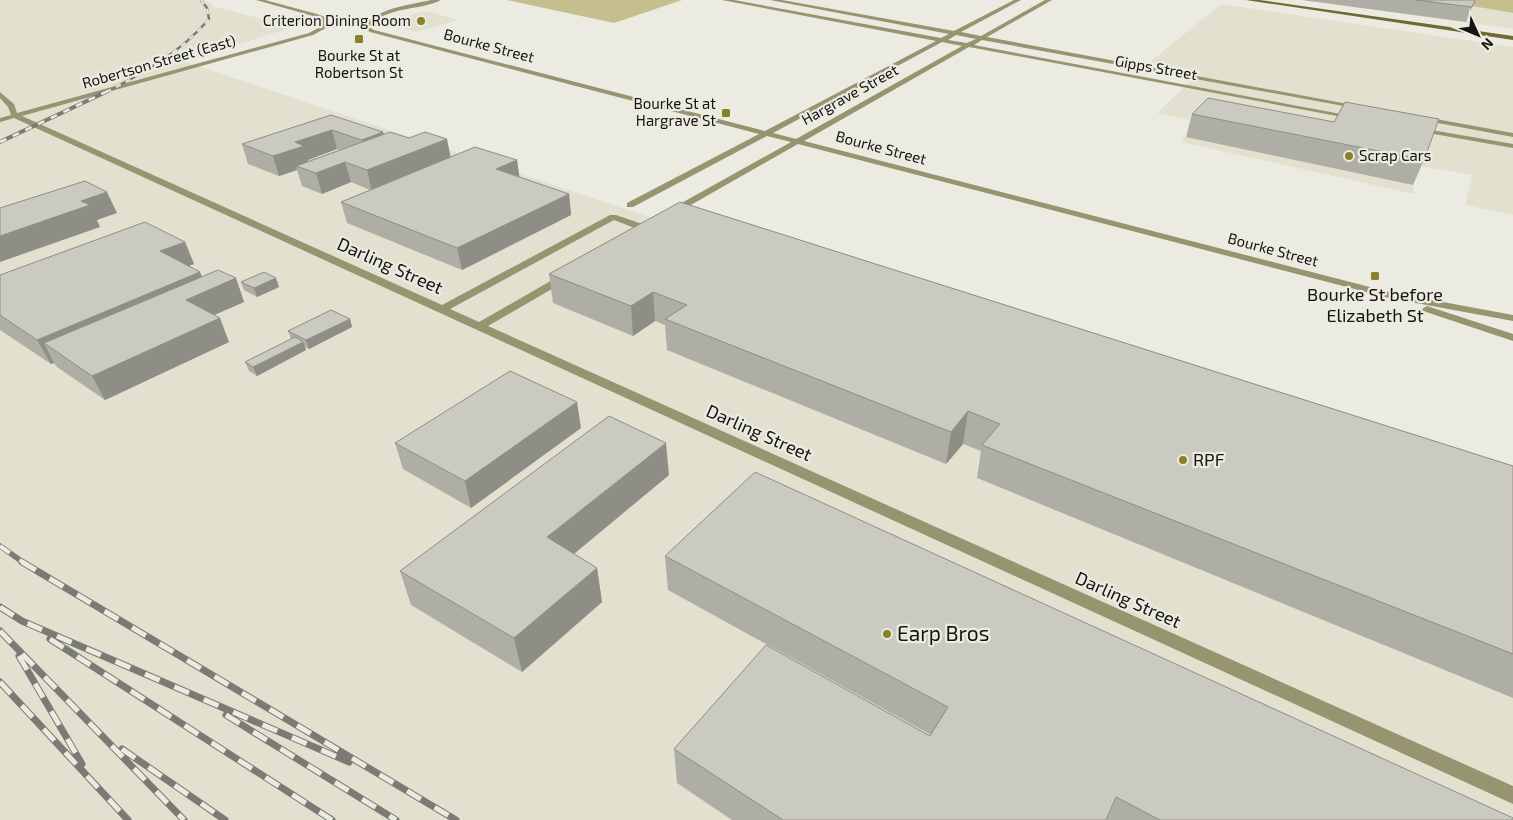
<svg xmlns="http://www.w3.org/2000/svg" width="1513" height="820" font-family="'Exo 2',sans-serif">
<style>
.built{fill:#e2e1d0}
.green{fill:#c4bf8d}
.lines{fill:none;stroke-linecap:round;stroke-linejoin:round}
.street{fill:#979470;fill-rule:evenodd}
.secondary{fill:#706a33;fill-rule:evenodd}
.rail-far3-casing{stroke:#7b7a74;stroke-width:2.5}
.rail-far2-casing{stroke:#7b7a74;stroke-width:4}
.rail-far1-casing{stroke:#7b7a74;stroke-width:5.5}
.rail-casing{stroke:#7b7a74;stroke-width:7}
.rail-far3{stroke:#ecebe1;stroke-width:2;stroke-dasharray:5.5;stroke-linecap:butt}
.rail-far2{stroke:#ecebe1;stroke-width:2.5;stroke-dasharray:7;stroke-linecap:butt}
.rail-far1{stroke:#ecebe1;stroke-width:4;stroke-dasharray:12;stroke-linecap:butt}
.rail{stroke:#ecebe1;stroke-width:5;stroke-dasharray:16;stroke-linecap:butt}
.wall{fill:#afaea5;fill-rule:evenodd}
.shaded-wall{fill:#8e8d86}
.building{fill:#cbcac0;stroke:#8e8d86}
.poi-dot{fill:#8a8027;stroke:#ecebe1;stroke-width:2}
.labels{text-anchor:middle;stroke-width:4.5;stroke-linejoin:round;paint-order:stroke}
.far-poi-label{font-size:15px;fill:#151411;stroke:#ecebe1;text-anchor:end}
.far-street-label{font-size:15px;fill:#151411;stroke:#ecebe1}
.street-label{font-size:18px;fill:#151411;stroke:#ecebe1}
.poi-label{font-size:18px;fill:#151411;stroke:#ecebe1}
.near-poi-label{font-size:21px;fill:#151411;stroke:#ecebe1;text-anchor:start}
</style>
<rect width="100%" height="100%" fill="#ecebe1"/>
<path class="built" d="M0 0H206L215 7 294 27 183 61 1513 506V820H0Z
M1303 0H1438L1482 6 1513 13V29Z
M1221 4 1513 47V215L1465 205 1473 175 1420 166 1413 185 1414 194 1181 142 1200 122 1157 113 1201 71 1150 62Z
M426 11 459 20 415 32 382 23Z"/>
<path class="green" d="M507 0H682L614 23Z
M1438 0H1513V13Z"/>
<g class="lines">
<path class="street" d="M256 0H265L317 14 325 17 329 23 326 28 313 35 22 116 442 305 610 215H616L651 227V231L643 235 638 232 640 230 614 220 450 309 479 322 561 275H569V279L488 326 1513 786V804L14 118 0 122V118L11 115 8 107 0 98V92L14 104 17 113 309 33 322 26 323 23 321 19 313 16Z
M431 0H441C420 11 385 6 369 27L374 30 765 131 936 41 722 0H734L941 38 949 34 770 0H782L954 31 1014 0H1021L961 32 981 36 1045 0H1052L987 37 1364 107 1360 109 982 40 974 45 1357 117 1353 119 969 47 804 141 1389 292 1513 315V321L1389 298 798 144 675 214H669V210L791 142 767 136 633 207H627V203L759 134 370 32 363 27C377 8 409 5 431 0ZM956 35 976 39 967 43 948 40ZM942 42 962 46 796 139 773 133Z
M1419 116 1513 133V137L1422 120 1418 118Z
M1414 127 1513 144V148L1417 131H1414Z
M1427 306 1513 334V341L1423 311 1422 309Z"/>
<path class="secondary" d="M1246 0H1260L1513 36V40Z"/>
<g class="rail-far3-casing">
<path id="rail-far3" d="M106 92C144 73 181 52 209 19L207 8 201 0"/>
</g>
<g class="rail-far2-casing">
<path id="rail-far2" d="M0 142 108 91"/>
</g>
<g class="rail-far1-casing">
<path id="rail-far1" d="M0 546 24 563"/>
</g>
<g class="rail-casing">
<path id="rail" d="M22 562 456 820
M0 607 22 621 349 762
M0 631 184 820
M50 639 332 820
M19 656 82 764
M0 682 128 820
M226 715 396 820
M122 749 225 820"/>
</g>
<use href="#rail-far3" class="rail-far3"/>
<use href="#rail-far2" class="rail-far2"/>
<use href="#rail-far1" class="rail-far1"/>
<use href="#rail" class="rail"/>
</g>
<path class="wall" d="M1302 0H1475L1466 22Z
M1192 114 1424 160 1413 185 1186 137Z
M331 115 383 132 384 134 451 157 517 160 519 177 569 194 571 215 462 270 347 223 341 202 370 190 351 182 322 194 302 186 297 170 279 176 248 164 242 144ZM337 149 340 150 308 161V160Z
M680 202 1513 466V698L977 478 981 451 963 444 946 464 667 350 665 325 655 321 633 336 553 303 549 274Z
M185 242 194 264 188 266 202 277 236 278 244 302 214 315 229 342 105 400 57 367 54 363 51 364 0 330V275Z
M276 278 279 287 257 297 244 290 241 282Z
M350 319 352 327 309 349 305 347 306 350 257 376 249 371 245 362 291 339 288 331Z
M581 428 471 508 403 469 395 443Z
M669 475 574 554 597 568 602 602 522 672 411 605 400 571Z
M665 556 1513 820H732L677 783 674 749 930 736 931 735 668 590Z"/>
<path class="shaded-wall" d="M332 130 337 149 308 160 309 165 296 166 297 170 279 176 273 156 295 142Z
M383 132 388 152 367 160 362 140Z
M447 139 451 159 372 191 367 170Z
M517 160 520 181 496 169Z
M345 162 351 182 322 194 316 173Z
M107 192 117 213 97 220 100 227 0 262V236L81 201Z
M569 194 571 215 462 270 457 248Z
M185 242 194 264 169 274 160 251Z
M200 272 208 290 236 278 244 302 196 323 44 343 54 363 51 364 37 340Z
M276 278 279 287 257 297 254 288Z
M653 292 655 321 633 336 631 306Z
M220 318 229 342 105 400 92 376Z
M350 319 352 327 309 349 306 340Z
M303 342 306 350 257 376 253 367Z
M577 402 581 428 471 508 465 481Z
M968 411 963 444 946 464 951 432Z
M666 443 669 475 553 571 547 537Z
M597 568 602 602 522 672 514 638Z"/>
<path class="building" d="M1416 0H1475L1472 7Z
M1208 98 1334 122 1345 102 1439 119 1424 160 1192 114Z
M331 115 383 132 362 140 332 130 295 142 304 146 273 156 242 144Z
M390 132 409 138 425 132 447 139 367 170 345 162 316 173 296 166Z
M475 147 517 160 496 169 569 194 457 248 341 202Z
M85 181 107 192 81 201 90 205 0 236V208Z
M680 202 1513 466V654L982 445 1000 424 968 411 951 432 665 319 687 305 653 292 631 306 549 274Z
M145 222 185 242 160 251 200 272 37 340 0 315V275Z
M218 270 236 278 186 300 220 318 92 376 44 343Z
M264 272 276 278 254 288 241 282Z
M331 310 350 319 306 340 288 331Z
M295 337 303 342 253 367 245 362Z
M510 371 577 402 465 481 395 443Z
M609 416 666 443 547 537 597 568 514 638 400 571Z
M755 472 1513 818V820H1160L1116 797 1106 820H783L674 749 766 645 930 736 948 707 665 556Z"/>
<g class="poi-dot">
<circle cx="421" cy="21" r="5"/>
<rect x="354" y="34" width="10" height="10" rx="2.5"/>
<rect x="721" y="108" width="10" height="10" rx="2.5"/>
<circle cx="1349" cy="156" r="5"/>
<rect x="1370" y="271" width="10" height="10" rx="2.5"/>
<circle cx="1183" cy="460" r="5"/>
<circle cx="887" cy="634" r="5"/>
</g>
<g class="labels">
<g class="far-poi-label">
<text x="411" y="26">Criterion Dining Room</text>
<text x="359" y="61" text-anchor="middle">Bourke St at<tspan x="359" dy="17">Robertson St</tspan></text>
<text x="716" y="109">Bourke St at<tspan x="716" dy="17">Hargrave St</tspan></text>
<text x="1359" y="161" text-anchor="start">Scrap Cars</text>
</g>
<g class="far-street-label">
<text transform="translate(489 46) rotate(15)" y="5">Bourke Street</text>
<text transform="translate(159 62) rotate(-16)" y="5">Robertson Street (East)</text>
<text transform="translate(1156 68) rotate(10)" y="5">Gipps Street</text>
<text transform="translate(850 95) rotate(-29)" y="5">Hargrave Street</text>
<text transform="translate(881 148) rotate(15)" y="5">Bourke Street</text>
<text transform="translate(1273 250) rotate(15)" y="5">Bourke Street</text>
</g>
<g class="street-label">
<text transform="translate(390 266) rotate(24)" y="6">Darling Street</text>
<text transform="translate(759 433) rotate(24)" y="6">Darling Street</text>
<text transform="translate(1128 600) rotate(24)" y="6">Darling Street</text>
</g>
<g class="poi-label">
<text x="1375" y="301">Bourke St before<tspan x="1375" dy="21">Elizabeth St</tspan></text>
<text x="1193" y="466" text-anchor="start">RPF</text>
</g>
<g class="near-poi-label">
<text x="897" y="641">Earp Bros</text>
</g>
</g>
<g transform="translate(1478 35) rotate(134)" stroke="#ecebe1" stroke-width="4" paint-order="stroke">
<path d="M0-4L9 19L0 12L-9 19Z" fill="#151411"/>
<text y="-8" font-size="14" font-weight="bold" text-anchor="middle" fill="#151411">N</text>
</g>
</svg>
